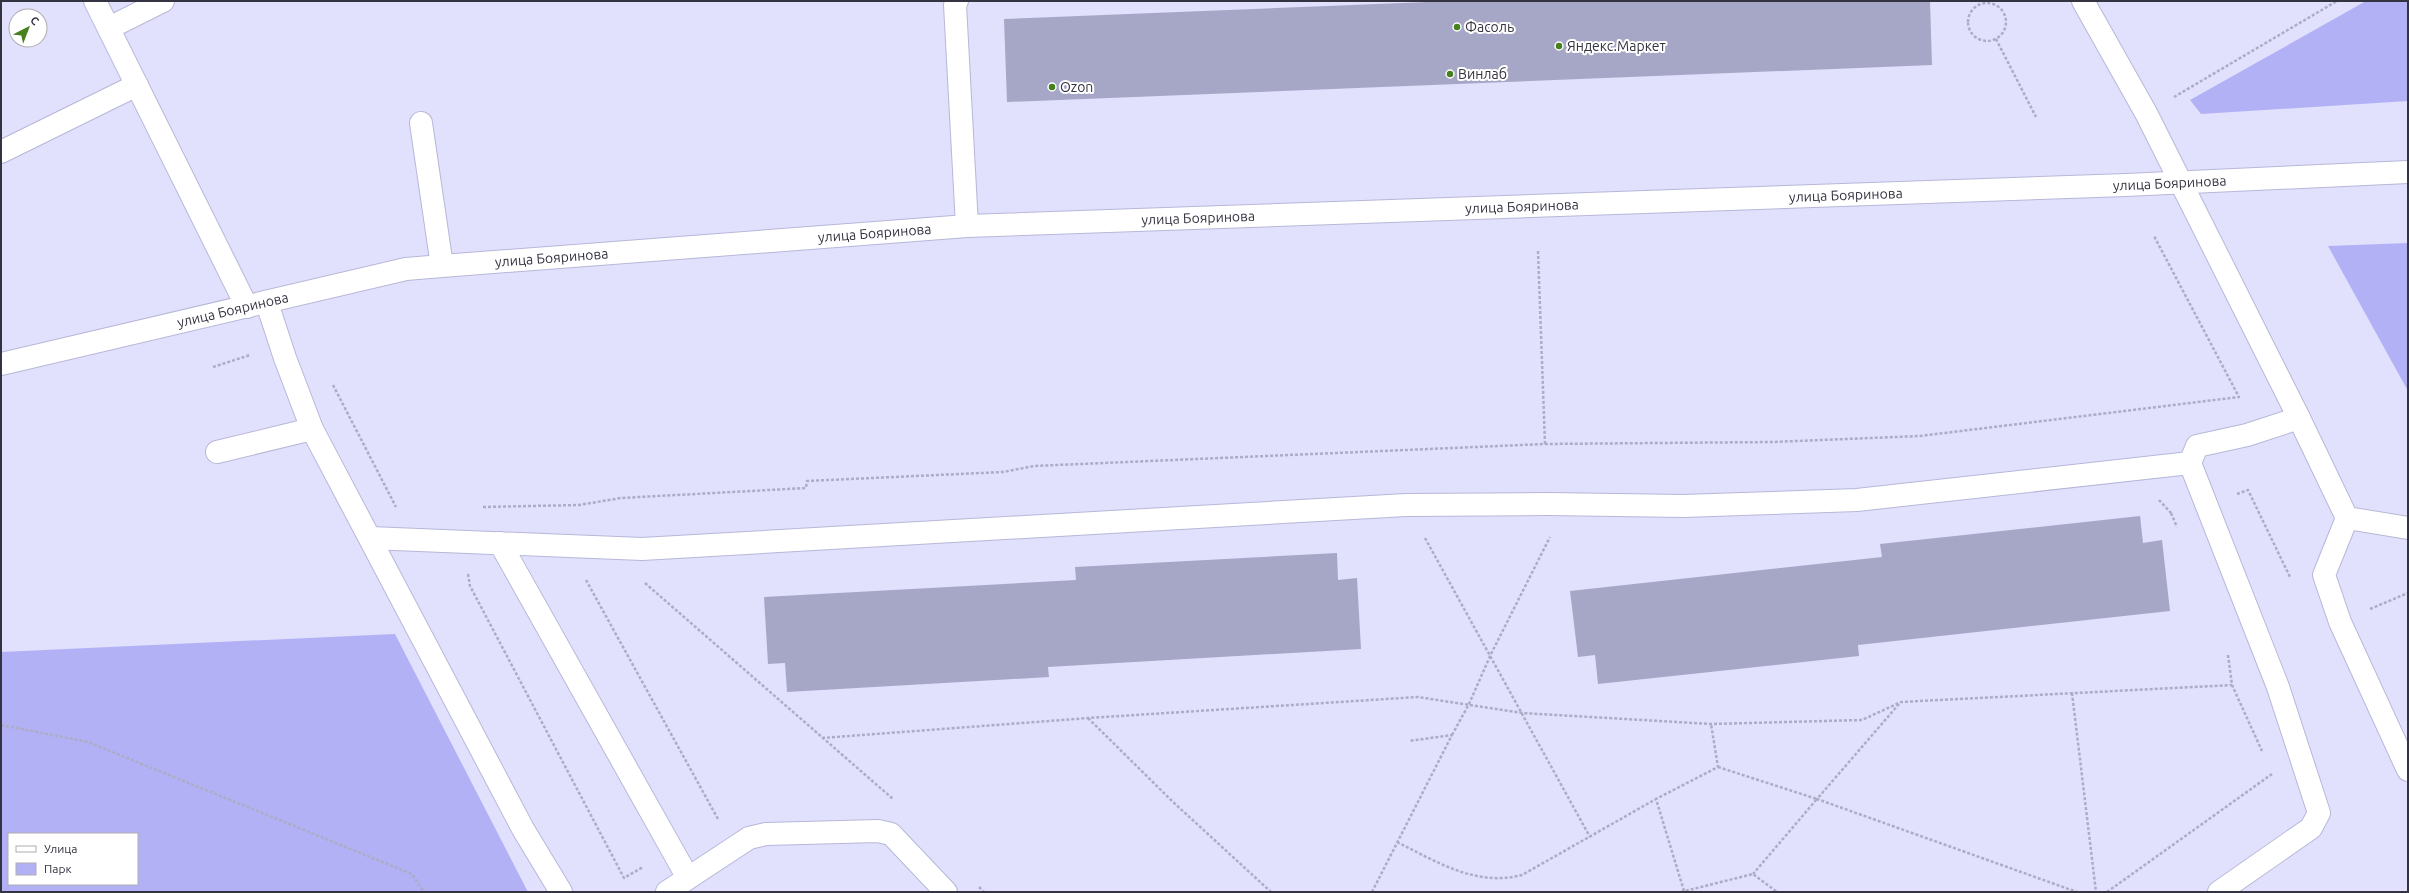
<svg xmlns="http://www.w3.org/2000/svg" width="2409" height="893" font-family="Ubuntu,sans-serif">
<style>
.green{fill:#b3b1f5;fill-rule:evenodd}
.building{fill:#a6a6c7}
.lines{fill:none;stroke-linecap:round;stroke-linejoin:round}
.minor-casing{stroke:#b7b7d8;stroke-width:24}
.path{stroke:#acacc4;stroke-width:2.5;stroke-dasharray:3 2;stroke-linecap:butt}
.minor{stroke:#fff;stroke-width:22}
.poi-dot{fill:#46811d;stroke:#fff;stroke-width:1.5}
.labels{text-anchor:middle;stroke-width:4;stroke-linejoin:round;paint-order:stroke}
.poi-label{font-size:14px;fill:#343341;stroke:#fff;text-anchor:start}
.street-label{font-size:14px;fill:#343341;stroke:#fff}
</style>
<rect width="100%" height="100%" fill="#e1e1fe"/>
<path class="green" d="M2366 1H2408V101L2201 114 2190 100Z
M2408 243V391L2328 246Z
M395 634 528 892H1V652ZM9 834H137V884H9Z"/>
<path class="building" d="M1453 1H1930L1932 65 1007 102 1004 19Z
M2140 516 2143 543 2162 540 2170 611 1858 645 1859 656 1598 684 1595 655 1578 657 1570 591 1882 557 1880 544Z
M1337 553 1338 580 1357 578 1361 649 1048 667 1049 677 787 692 785 663 768 664 764 597 1076 580 1075 567Z"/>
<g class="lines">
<g class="minor-casing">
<g id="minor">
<path d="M95 1 247 307"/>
<path d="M957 1 955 5 967 226"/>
<path d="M2083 1 2146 113 2299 418 2247 435 2197 446 2190 463 2278 687 2319 813 2311 828 2219 892"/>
<path d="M109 28 163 1"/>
<path d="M421 123 442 266"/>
<path d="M1 152 137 85"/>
<path id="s1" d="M1 364 406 269 442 266 967 226 2126 185 2408 172"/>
<path d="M2299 418 2347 518 2408 528"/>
<path d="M312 429 523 829 561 892"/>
<path d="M217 452 312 429 285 358 267 303"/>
<path d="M2347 518 2324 575 2340 622 2408 770"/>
<path d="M370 538 642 549 1406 505 1549 504 1683 506 1857 500 2190 463"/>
<path d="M500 543 688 878"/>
<path d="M667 892 749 838 766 834 878 831 891 834 946 892"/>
</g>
</g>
<path class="path" d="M1968 22a19 19 0 1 1 38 0a19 19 0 1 1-38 0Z
M1996 39 2036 117
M2174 97 2337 1
M1538 251 1545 444
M213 367 250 355
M333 385 396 507
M2237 494 2248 490 2290 577
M2159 500 2171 513
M483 507 579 505 621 498 806 488 807 481 1003 472 1034 466 1545 444 1772 442 1920 436 2239 397 2154 236
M2171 513 2177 527
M1425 538 1590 837
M468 574 470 586 624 878 643 867
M586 580 718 819
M645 583 893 799
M2370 609 2408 593
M2228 655 2232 685 2262 751
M2072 693 2096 892
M1899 704 1817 799 2077 892
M1088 718 1172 801 1271 892
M1 725 88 742 412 874 424 892
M1452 735 1469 704 1491 654 1550 537
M822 738 1088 718 1418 697 1522 713 1711 724 1862 720 1901 702 2232 685
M1718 767 1817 799 1753 874
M1397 842C1437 862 1476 887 1522 875L1656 799
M979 887 984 892
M1684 891 1656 799 1718 767 1711 724
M1372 892 1452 735 1409 741
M1681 892 1753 874 1777 892
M2107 892 2272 774"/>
<use href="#minor" class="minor"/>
</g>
<g class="poi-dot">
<circle cx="1457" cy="27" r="4"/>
<circle cx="1559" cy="46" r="4"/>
<circle cx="1450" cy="74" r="4"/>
<circle cx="1052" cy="87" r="4"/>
</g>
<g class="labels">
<g class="poi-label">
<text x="1465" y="32">Фасоль</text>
<text x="1567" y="51">Яндекс.Маркет</text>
<text x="1458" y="79">Винлаб</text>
<text x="1060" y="92">Ozon</text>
</g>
<g class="street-label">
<text dy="5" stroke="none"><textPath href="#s1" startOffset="2182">улица Бояринова</textPath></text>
<text dy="5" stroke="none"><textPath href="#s1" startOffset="1858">улица Бояринова</textPath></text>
<text dy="5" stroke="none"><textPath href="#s1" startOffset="1534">улица Бояринова</textPath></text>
<text dy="5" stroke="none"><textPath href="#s1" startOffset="1210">улица Бояринова</textPath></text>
<text dy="5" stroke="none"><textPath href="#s1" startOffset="886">улица Бояринова</textPath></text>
<text dy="5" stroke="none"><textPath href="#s1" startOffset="562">улица Бояринова</textPath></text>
<text dy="5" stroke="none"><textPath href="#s1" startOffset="238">улица Бояринова</textPath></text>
</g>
</g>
<rect width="2409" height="893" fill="none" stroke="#343341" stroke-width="4"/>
<rect x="8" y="833" width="130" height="52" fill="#ffffff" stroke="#aeadb3"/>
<rect x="16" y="846" width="20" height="6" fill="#ffffff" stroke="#aeadb3"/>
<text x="44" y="853" font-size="12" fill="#343341">Улица</text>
<rect x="16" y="863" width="20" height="12" fill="#b3b1f5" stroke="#aeadb3"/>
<text x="44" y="873" font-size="12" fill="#343341">Парк</text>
<g transform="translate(28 28) rotate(42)"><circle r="19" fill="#ffffff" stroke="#aeadb3"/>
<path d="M0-3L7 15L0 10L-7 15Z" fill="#46811d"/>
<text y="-6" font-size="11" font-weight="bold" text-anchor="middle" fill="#343341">С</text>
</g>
</svg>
